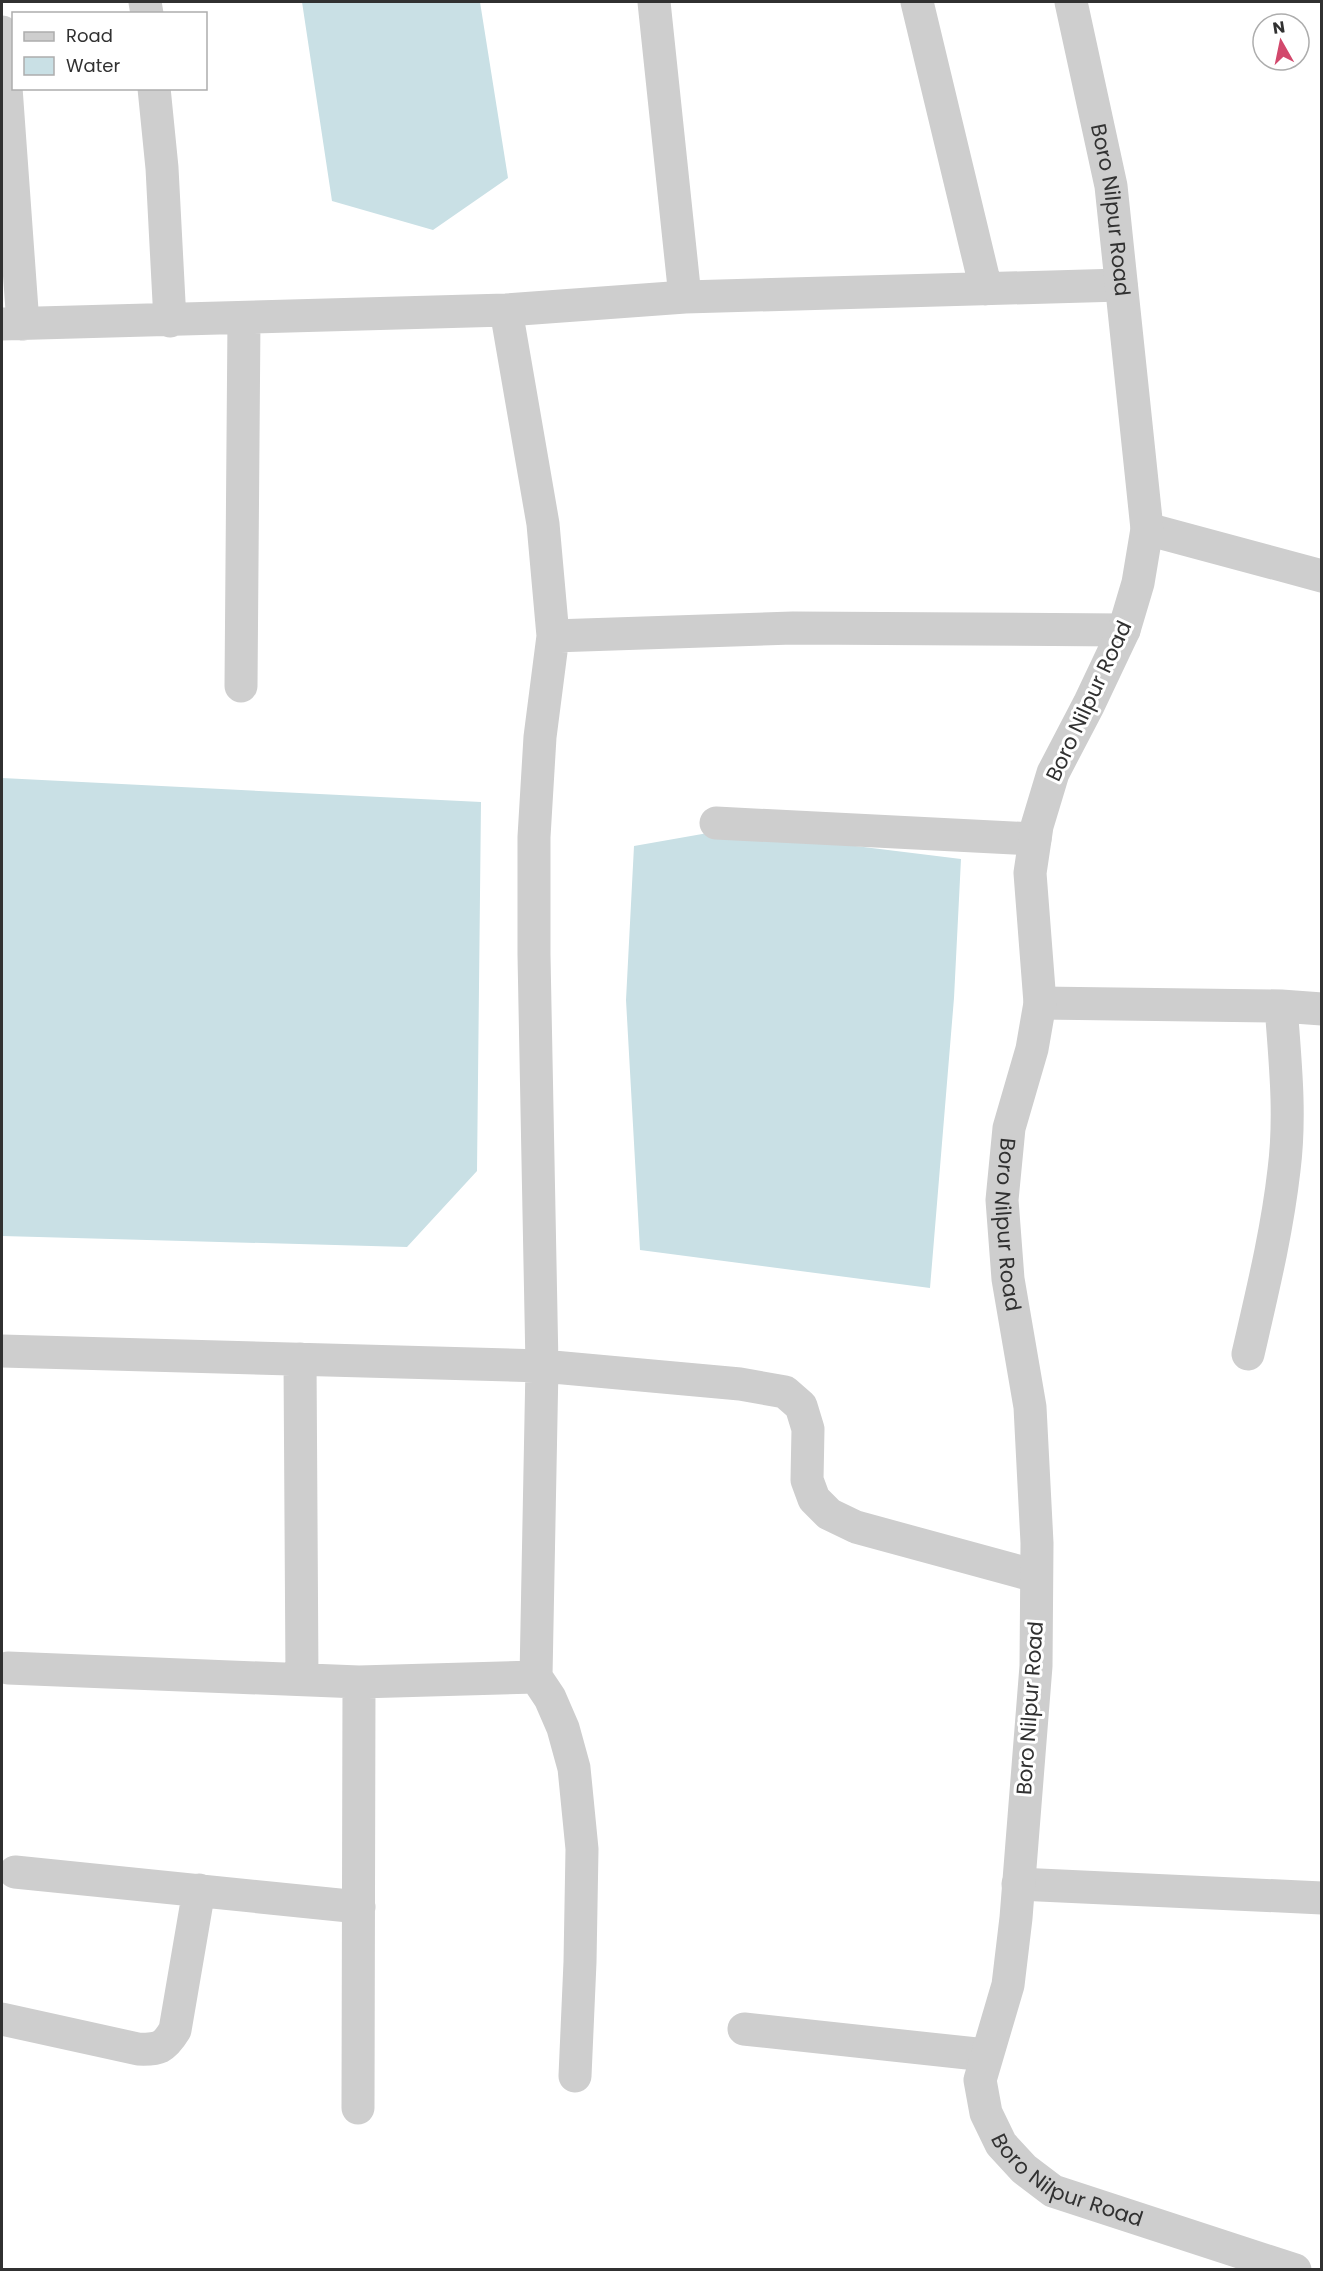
<svg xmlns="http://www.w3.org/2000/svg" width="1323" height="2271" font-family="Poppins,sans-serif">
<style>
.water{fill:#c9e0e5}
.lines{fill:none;stroke-linecap:round;stroke-linejoin:round}
.minor{stroke:#cecece;stroke-width:33}
.tertiary{stroke:#cecece;stroke-width:33}
.labels{text-anchor:middle;stroke-width:6;stroke-linejoin:round;paint-order:stroke}
.street-label{font-size:21px;fill:#313131;stroke:#fff}
</style>
<rect width="100%" height="100%" fill="#fff"/>
<path class="water" d="M302 2H480L508 178 433 230 332 201Z
M2 778 481 802 477 1171 407 1247 2 1236Z
M725 830 961 859 954 998 930 1288 640 1250 626 1000 634 846Z"/>
<g class="lines">
<path class="minor" d="M145 2 147 14
M654 2 685 297
M917 2 986 289
M2 32 23 324
M154 88 162 168 170 321
M2 324 506 310 685 297 1121 285
M1147 529 1322 576
M553 636 793 628 1124 630
M241 686 244 318
M716 823 1035 839
M1040 1003 1281 1006 1322 1009
M2 1351 542 1366 740 1384 785 1392 801 1406 808 1429 807 1480 814 1499 829 1514 856 1527 1036 1576
M1248 1354C1262 1293 1277 1232 1284 1170 1291 1115 1285 1060 1281 1006
M300 1359 302 1679
M8 1668 359 1682 536 1677 542 1366 534 955V837L540 737 553 636 543 524 506 310
M536 1677 550 1698 563 1728 574 1768 582 1849 580 1962 575 2076
M15 1872 359 1907
M1018 1884 1322 1898
M2 2019 138 2049C159 2050 164 2048 175 2030L199 1890
M744 2029 986 2055
M358 2108 359 1682"/>
<path class="tertiary" id="s1" d="M1071 2 1111 186 1147 529 1138 583 1124 630 1089 704 1053 773 1037 826 1030 873 1040 1003 1032 1049 1009 1128 1002 1200 1008 1279 1030 1407 1037 1543 1036 1666 1016 1918 1008 1985 980 2080 986 2113 1001 2144 1024 2169 1053 2191 1295 2270"/>
</g>
<g class="labels">
<g class="street-label">
<text dy="7" stroke="none"><textPath href="#s1" startOffset="212">Boro Nilpur Road</textPath></text>
<text transform="translate(1089 701) rotate(-65)" y="7">Boro Nilpur Road</text>
<text dy="7" stroke="none"><textPath href="#s1" startOffset="1256">Boro Nilpur Road</textPath></text>
<text transform="translate(1030 1708) rotate(-86)" y="7">Boro Nilpur Road</text>
<text dy="7" stroke="none"><textPath href="#s1" startOffset="2264">Boro Nilpur Road</textPath></text>
</g>
</g>
<rect width="1323" height="2271" fill="none" stroke="#313131" stroke-width="6"/>
<rect x="12" y="12" width="195" height="78" fill="#ffffff" stroke="#adadad" stroke-width="1.5"/>
<rect x="24" y="32" width="30" height="9" fill="#cecece" stroke="#adadad" stroke-width="1.5"/>
<text x="66" y="42" font-size="18" fill="#313131">Road</text>
<rect x="24" y="57" width="30" height="18" fill="#c9e0e5" stroke="#adadad" stroke-width="1.5"/>
<text x="66" y="72" font-size="18" fill="#313131">Water</text>
<g transform="translate(1281 42) rotate(351)"><circle r="28" fill="#ffffff" stroke="#adadad" stroke-width="1.5"/>
<path d="M0-4.5L10 22L0 15L-10 22Z" fill="#d2486c"/>
<text y="-9" font-size="16" font-weight="bold" text-anchor="middle" fill="#313131">N</text>
</g>
</svg>
